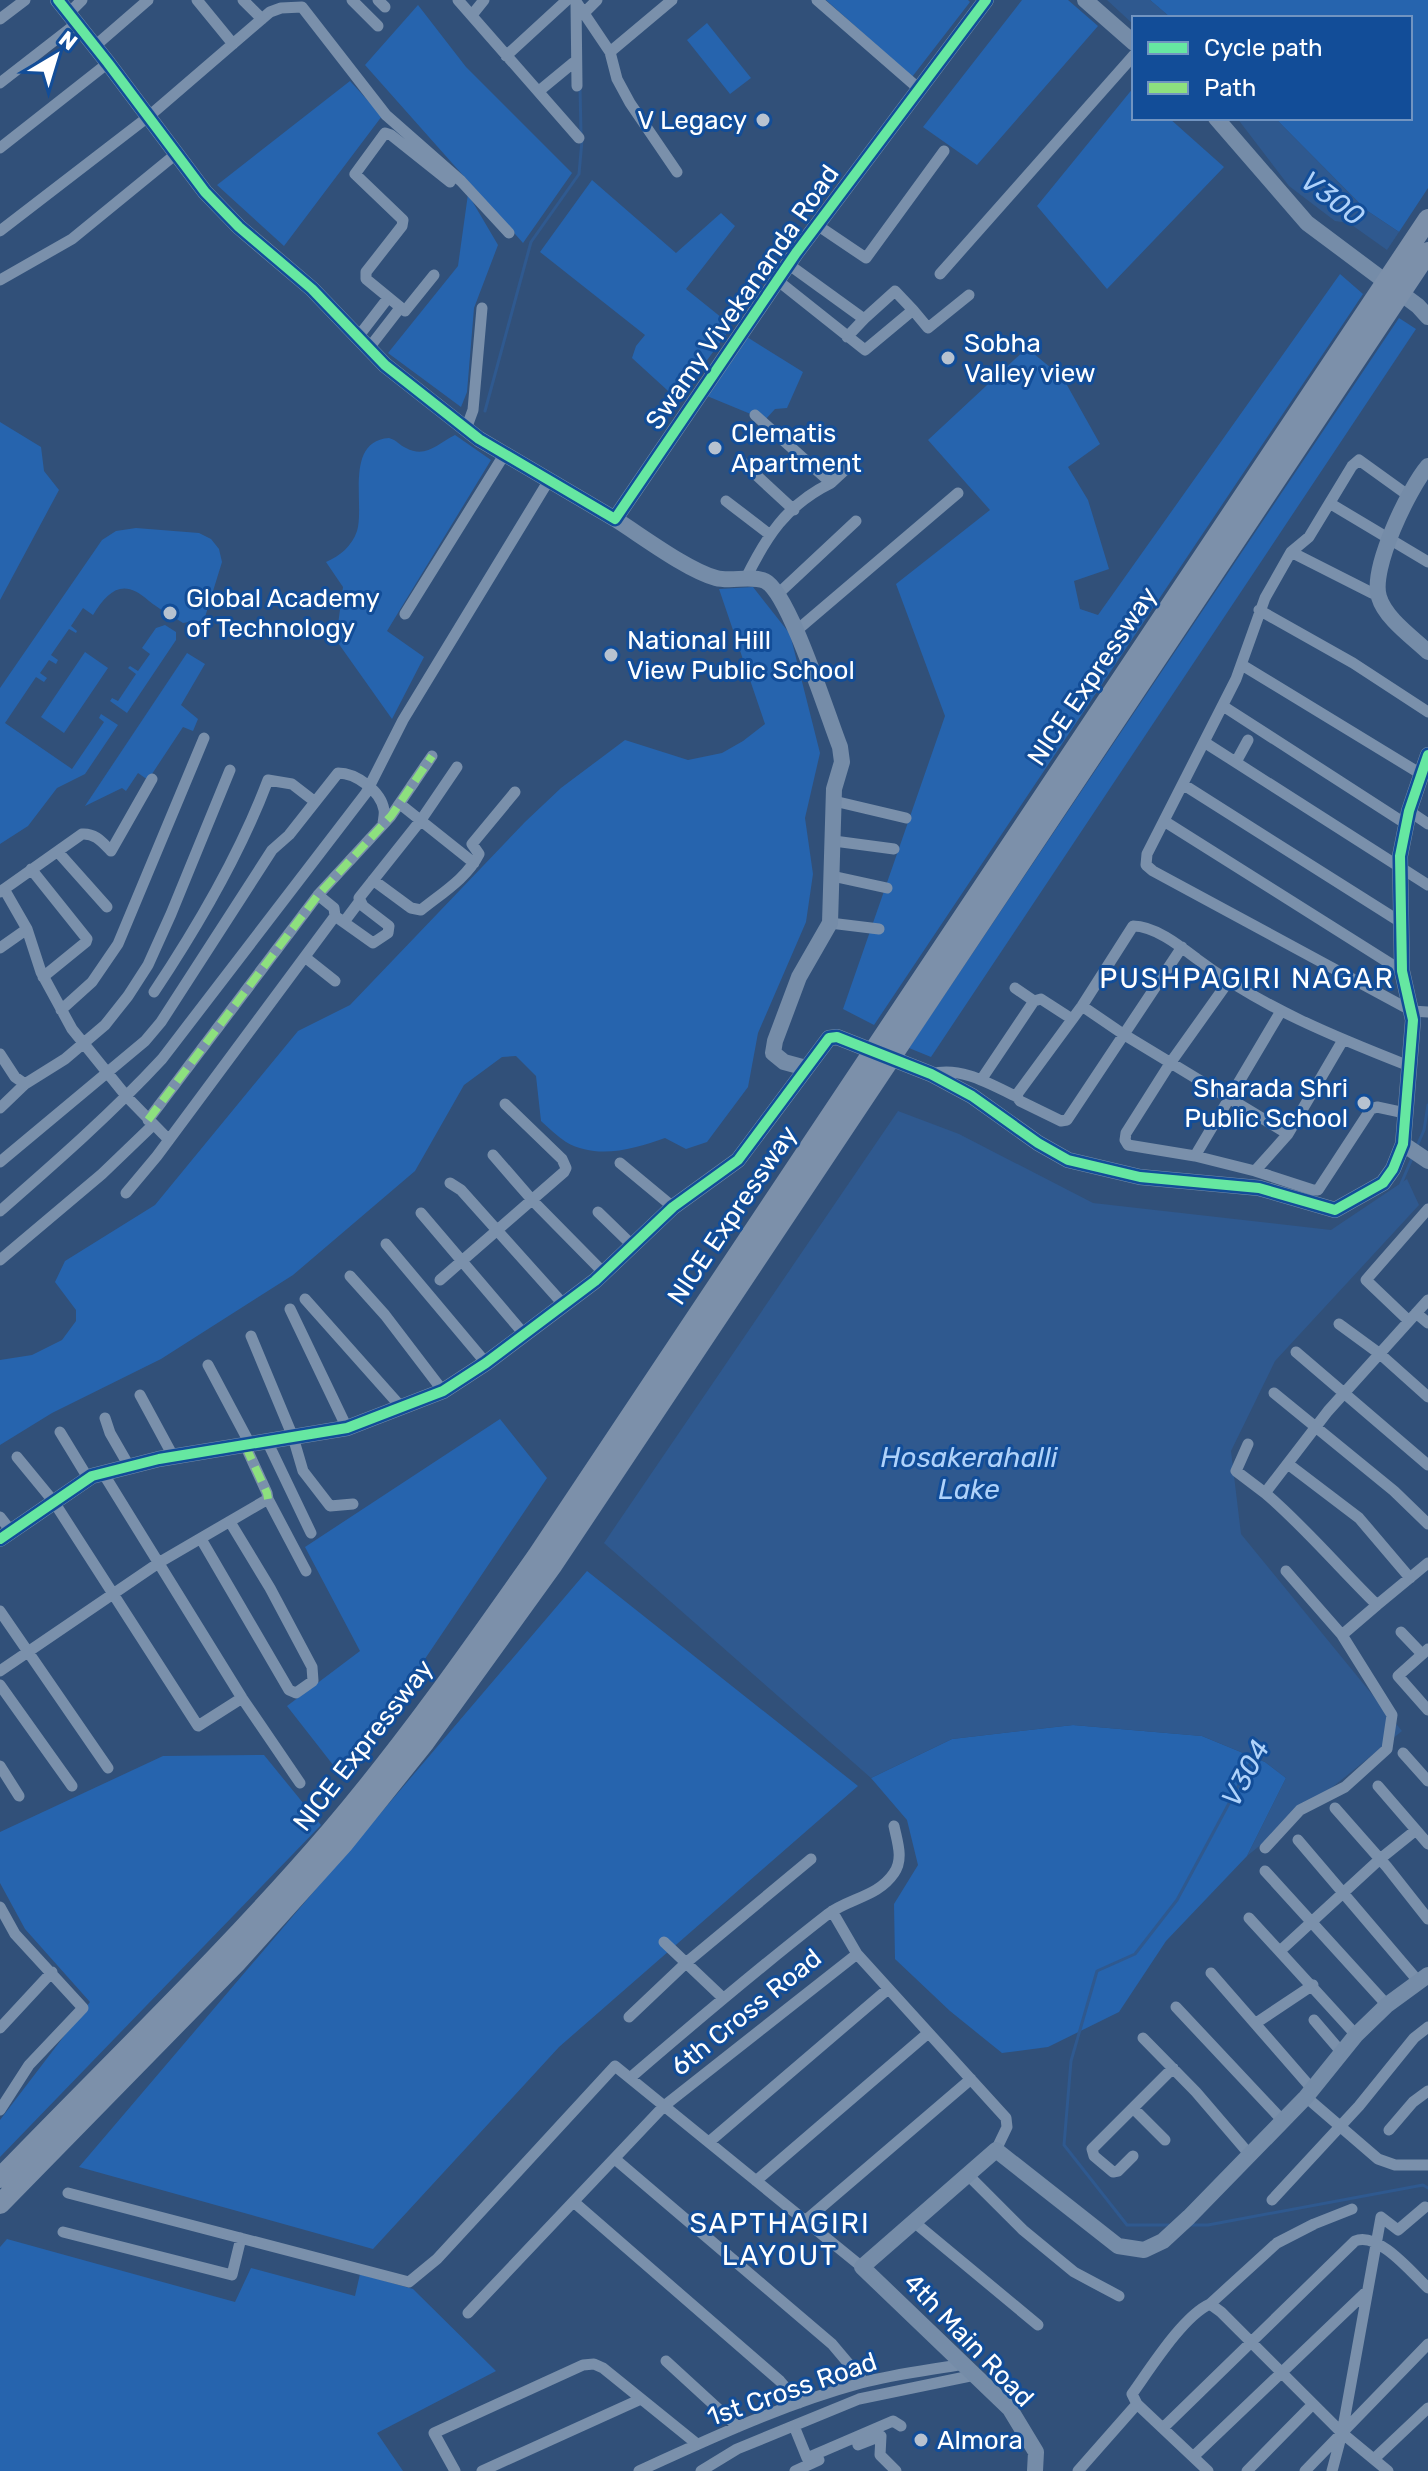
<svg xmlns="http://www.w3.org/2000/svg" width="1428" height="2471" font-family="Rubik,sans-serif">
<style>
.green{fill:#2664ae}
.water{fill:#2f598f}
.lines{fill:none;stroke-linecap:round;stroke-linejoin:round}
.stream{stroke:#2f598f;stroke-width:3}
.street{stroke:#7a90ab;stroke-width:11}
.secondary{stroke:#758ca8;stroke-width:16}
.highway{stroke:#7c90aa;stroke-width:20}
.quiet{stroke:#8de07e;stroke-width:8;stroke-dasharray:16 8;stroke-linecap:butt}
.cycleway-casing{stroke:#124d98;stroke-width:15}
.cycleway{stroke:#66e7a1;stroke-width:10}
.poi-dot{fill:#b7c2d0;stroke:#124d98;stroke-width:3}
.labels{text-anchor:middle;stroke-width:6;stroke-linejoin:round;paint-order:stroke}
.poi-label{font-size:26px;fill:#fff;stroke:#124d98;text-anchor:start}
.street-label{font-size:26px;fill:#fff;stroke:#124d98}
.water-label{font-size:28px;font-style:italic;fill:#afd2fa;stroke:#124d98}
.neighbourhood-label{font-size:28px;letter-spacing:2px;fill:#fff;stroke:#124d98}
</style>
<rect width="100%" height="100%" fill="#315079"/>
<path class="green" d="M826 0H968L970 2 912 77Z
M1022 0H1068L1098 26 977 165 923 127Z
M1150 0H1428V188L1399 232 1366 210 1275 118H1410V18H1171Z
M418 5 466 67 572 173 523 243 365 65Z
M707 23 751 78 730 94 687 40Z
M350 81 382 116 284 246 217 185Z
M1134 87V118H1169L1224 167 1107 289 1037 206Z
M592 180 676 253 721 213 735 226 686 289 732 326 678 400 632 358 636 346 645 335 540 252Z
M468 194 498 245 474 308 467 392 461 407 388 353 458 266Z
M1340 274 1363 294 874 1025 843 1009 945 716 896 584 990 510 928 440 1027 348 1063 378 1100 444 1068 467 1088 500 1109 569 1074 581 1080 609 1098 615Z
M1399 318 1416 329 931 1057 909 1048Z
M747 337 803 372 787 408 775 409 765 420 707 396Z
M0 422 41 447 44 471 59 490 0 600Z
M455 435 491 460 387 631 424 657 392 719 336 640 343 587 326 562C340 556 352 546 357 531 365 505 344 441 389 438 397 440 399 445 406 448 426 459 438 443 455 435Z
M136 528 199 533 211 539 219 549 222 562 205 617 197 626 189 622 183 623C172 616 159 609 149 601 124 578 109 589 93 615L83 608 71 626 77 631 76 633 69 629 51 655 58 660 56 664 49 660 40 673 47 678 44 682 36 677 5 723 72 769 104 722 99 718 101 714 118 725 85 774 57 788 28 826 0 844V688L102 540 116 531Z
M753 587 790 634 820 753 805 818 813 874 806 922 758 1033 748 1087 707 1142 686 1149 665 1138C634 1149 597 1160 566 1142 557 1136 549 1128 541 1121L536 1076 516 1056 502 1057 464 1085 415 1171 293 1275 161 1359 52 1413 0 1445V1360L32 1355 62 1340 76 1321V1310L55 1282 65 1261 155 1205 298 1031 350 1005 525 822 561 788 625 740 688 760 722 753 743 741 765 724 719 589Z
M165 625 176 632V640L127 713 110 701 112 698 118 701 136 674 128 668 130 666 138 671 150 654 142 648 156 628Z
M85 652 108 668 64 733 41 717Z
M187 653 205 664 181 705 198 719 193 731 183 727 148 780 138 773 126 791 122 788 85 806Z
M500 1419 547 1478 344 1779 287 1706 360 1651 305 1547Z
M587 1571 858 1786 559 2047 373 2249 79 2167Z
M1073 1725 1202 1736 1265 1762 1286 1778 1247 1856 1166 1941 1119 2012 1048 2047 1002 2053 950 2011 895 1959 894 1904 918 1865 907 1820 871 1778 952 1739Z
M264 1755 321 1825 0 2157V2120L90 2002 25 1929 0 1883V1832L163 1756Z
M7 2239 235 2302 251 2268 355 2296 360 2274 413 2289 496 2371 377 2433 403 2471H0V2247Z"/>
<path class="water" d="M1107 0H1150L1171 18H1134V25Z
M1237 118H1275L1366 210 1399 232 1387 250 1349 223 1335 221 1289 186Z
M898 1111 959 1134 1093 1203 1331 1230 1407 1179 1419 1205 1275 1361 1231 1451 1241 1534 1402 1731 1247 1856 1286 1778 1265 1762 1202 1736 1073 1725 952 1739 871 1778 604 1543Z"/>
<g class="lines">
<path class="stream" d="M580 88 581 133
M485 411 531 242 579 174 582 140
M1417 1146 1424 1130 1428 1105
M1400 1186 1413 1156
M1169 2225H1127L1064 2145 1071 2061 1097 1971 1135 1954 1177 1900 1255 1755
M1188 2225H1208L1423 2185 1428 2188"/>
<path class="street" d="M197 0 233 44
M243 0 262 19
M352 0 378 26
M378 0 385 7
M458 0 579 138
M575 0 610 52 617 79 630 103 677 172
M817 0 918 88
M576 2 577 86
M585 12 597 0
M69 13 82 0
M472 15 484 0
M0 19 25 0
M95 46 148 0
M610 52 672 0
M506 56 567 0
M0 83 77 23
M539 91 573 63
M0 148 108 63
M817 225 866 258 944 151
M0 231 148 117 270 12 281 8 302 7 386 115 461 181 509 233
M940 274 1134 55
M434 275 405 311 366 279V272L402 226 403 220 355 174 385 133 391 135 450 182
M0 280 72 239 176 154
M777 280 865 350 913 310 895 291 864 319 788 264
M913 310 928 328 969 295
M358 337 388 298
M847 337 864 319
M369 348 400 308
M466 429 473 410 482 308
M741 461 794 510
M831 483 845 470
M1409 496 1359 460 1352 466 1309 537 1291 552 1265 598 1236 679 1147 854 1146 865 1153 871 1412 1011 1428 1012
M726 501 769 534
M1331 504 1428 562
M1291 552 1372 593 1378 592
M745 580C766 537 786 505 831 483L755 415
M779 593 856 521
M1259 610 1353 663 1428 712
M405 614 504 455
M796 631 958 493
M1242 665 1421 774
M1223 706 1406 824
M1204 742 1428 885
M1236 762 1248 740
M1184 785 1399 921
M834 801 906 818
M400 804 474 863
M1409 811 1428 824
M1164 821 1402 971
M834 841 894 849
M58 852 107 907
M31 869 87 939 86 942 43 977
M832 876 887 888
M373 880 411 908 421 910C442 893 467 878 479 854L472 844 515 792
M4 889 27 929 41 972 72 1029 127 1097 169 1140
M0 892 82 834C95 833 102 842 111 851L152 779
M335 916 373 943 388 933 389 926 363 906 359 898 421 820 457 767
M344 922 359 902
M830 923 879 929
M1182 947 1067 1120 1061 1121 1020 1101 1017 1097 1018 1093 1082 1006 1133 926C1155 926 1180 946 1197 959 1261 1007 1335 1037 1409 1066
M0 948 27 929
M306 958 335 981
M1228 982 1171 1062 1126 1133 1125 1140 1128 1145 1195 1156 1255 1171 1288 1134 1343 1040
M1015 988 1034 1001
M154 992C198 926 240 854 268 780L292 784 314 801
M1082 1006 1123 1034 1288 1134
M61 1010 92 982 118 944 204 738
M0 1054 15 1077 25 1084 65 1059 105 1025 128 996 148 965 171 914 230 770
M931 1074C961 1066 990 1084 1017 1097
M981 1080 1034 1001 1041 999 1072 1019
M0 1108 25 1084
M148 1120 318 895 391 816 432 756
M493 1155 533 1201 604 1273
M1195 1156 1281 1011
M0 1162 145 1041 161 1022 272 850 289 835 338 773C356 773 381 791 384 810 385 815 383 820 383 824
M620 1163 673 1207
M1255 1171 1313 1190H1318L1371 1109 1377 1107 1405 1113
M450 1183 461 1190 564 1305
M126 1193 157 1156 335 916 334 908 318 895
M0 1211C56 1162 111 1114 162 1059L366 793 403 720 549 480
M598 1212 632 1245
M421 1213 524 1334
M386 1244 486 1363
M0 1260 102 1174 153 1125
M350 1276 385 1315 443 1391
M440 1280 564 1172 566 1168 562 1159 505 1104
M305 1299 402 1408
M1428 1300 1328 1411 1265 1493C1305 1527 1339 1568 1377 1605L1428 1563
M290 1309 347 1428
M1416 1313 1428 1323
M1409 1321 1366 1280 1428 1209
M1339 1324 1380 1354 1428 1397
M251 1336 293 1437 303 1471 330 1506 353 1504
M1296 1352 1428 1465
M208 1365 250 1444
M1274 1393 1394 1491 1428 1524
M140 1395 173 1456
M105 1418 110 1433 129 1466
M60 1432 88 1478
M267 1441 311 1533
M1248 1444 1236 1471 1265 1493
M245 1445 267 1493 268 1499 306 1571
M17 1457 54 1502 198 1726 242 1698
M1288 1464 1359 1518 1410 1578
M103 1473 242 1698 300 1783
M0 1517 11 1531
M201 1539 289 1690 296 1693 313 1681 312 1667 270 1588 230 1522
M1286 1571 1342 1635
M0 1611 108 1768
M1401 1632 1422 1654
M1428 1649 1398 1676 1428 1710
M0 1671 160 1562 268 1499
M0 1685 72 1786
M1403 1753 1428 1781
M0 1766 19 1796
M1378 1786 1428 1844
M1335 1808 1387 1867 1428 1919
M1298 1840 1419 1982
M1265 1848 1300 1810 1345 1787 1387 1749 1392 1715 1342 1635 1377 1605
M1265 1871 1387 2005
M0 1907 15 1934 83 2008 29 2065 0 2110
M832 1911 857 1954 1006 2118 1007 2127 996 2150
M1249 1918 1356 2035
M664 1942 723 1998
M1280 1951 1380 1859 1416 1830
M1211 1973 1313 2090
M1176 2007 1283 2121
M629 2017 687 1962 811 1859
M1314 2020 1343 2054
M1256 2023 1313 1985
M0 2028 52 1972
M1143 2038 1196 2092 1250 2155
M630 2078C695 2022 760 1967 828 1914 849 1898 878 1897 894 1873 904 1859 897 1841 894 1826
M1306 2097 1378 2159 1395 2165H1428
M1133 2108 1165 2140
M1389 2130 1413 2102 1428 2091
M709 2142 888 1989
M1133 2156 1118 2171 1113 2172 1094 2156 1092 2149 1173 2068
M615 2159 832 2344 864 2382
M968 2175 1023 2230 1074 2272 1119 2296
M756 2181 927 2034
M68 2193 409 2282 437 2259 615 2066 862 2267
M1272 2200 1359 2106 1414 2038 1428 2027
M575 2203 780 2381 799 2403
M805 2221 971 2079
M914 2222 1038 2325
M63 2232 232 2275 241 2238
M1210 2304 1277 2243 1314 2224 1352 2209
M468 2313 664 2106 857 1954
M666 2361 738 2427
M794 2426 807 2458 893 2421 901 2426
M1164 2427 1355 2241C1378 2231 1412 2273 1428 2288
M858 2445 881 2436 880 2455 896 2471
M1194 2456 1365 2293
M1375 2458 1428 2408
M455 2471 434 2433 583 2365 594 2364 603 2368 697 2444
M482 2471 641 2399
M639 2471C711 2438 784 2404 861 2383 894 2374 930 2370 964 2364
M701 2471 737 2449 859 2399 975 2375
M795 2471 819 2460
M1078 2471 1137 2404
M1208 2471 1137 2404 1132 2394C1150 2369 1183 2316 1210 2304L1221 2312 1342 2433 1388 2471
M1247 2471 1313 2404
M1305 2471 1428 2344
M1332 2471 1342 2433 1381 2217 1398 2230 1425 2207"/>
<path class="secondary" d="M58 0 108 63 205 192 239 227 312 289 385 365 479 439 615 519 796 253 986 0
M1085 0 1134 43
M1216 118 1307 223 1418 306 1428 317
M1428 466C1409 488 1370 569 1379 597 1385 618 1412 637 1428 652
M615 519C642 536 687 570 716 578 731 582 751 575 765 581 789 592 828 717 840 747L842 762 834 789 830 923 799 977 775 1041 773 1053 784 1062 806 1068
M1403 1144 1428 1161
M0 1539 92 1476 159 1459 347 1428 443 1391 486 1363 595 1281 673 1207 738 1160 829 1038 837 1037 931 1074 972 1096 1038 1143 1068 1160 1140 1177 1259 1188 1335 1210 1383 1183 1393 1169 1403 1144 1413 1020 1402 971 1400 856 1409 811 1428 755
M1035 2471 1036 2452 1010 2409 862 2267 996 2150 1118 2246 1144 2250 1163 2241 1189 2217 1306 2097 1356 2035 1387 2005 1428 1975"/>
<path class="highway" d="M0 2178C111 2063 226 1953 330 1832 405 1744 471 1650 537 1556L1428 219
M0 2204 236 1963 344 1843 425 1742 552 1566 1428 252"/>
<path class="quiet" d="M148 1120 318 895 391 816 432 756
M245 1445 267 1493 268 1499"/>
<g class="cycleway-casing">
<path id="cycleway" d="M58 0 108 63 205 192 239 227 312 289 385 365 479 439 615 519 796 253 986 0
M0 1539 92 1476 159 1459 347 1428 443 1391 486 1363 595 1281 673 1207 738 1160 829 1038 837 1037 931 1074 972 1096 1038 1143 1068 1160 1140 1177 1259 1188 1335 1210 1383 1183 1393 1169 1403 1144 1413 1020 1402 971 1400 856 1409 811 1428 755"/>
</g>
<use href="#cycleway" class="cycleway"/>
</g>
<g class="poi-dot">
<circle cx="763" cy="120" r="8"/>
<circle cx="948" cy="358" r="8"/>
<circle cx="715" cy="448" r="8"/>
<circle cx="170" cy="613" r="8"/>
<circle cx="611" cy="655" r="8"/>
<circle cx="1364" cy="1103" r="8"/>
<circle cx="921" cy="2440" r="8"/>
</g>
<g class="labels">
<g class="poi-label">
<text x="747" y="129" text-anchor="end">V Legacy</text>
<text x="964" y="352">Sobha<tspan x="964" dy="30">Valley view</tspan></text>
<text x="731" y="442">Clematis<tspan x="731" dy="30">Apartment</tspan></text>
<text x="186" y="607">Global Academy<tspan x="186" dy="30">of Technology</tspan></text>
<text x="627" y="649">National Hill<tspan x="627" dy="30">View Public School</tspan></text>
<text x="1348" y="1097" text-anchor="end">Sharada Shri<tspan x="1348" dy="30">Public School</tspan></text>
<text x="937" y="2449">Almora</text>
</g>
<g class="street-label">
<text transform="translate(742 297) rotate(-55)" y="9">Swamy Vivekananda Road</text>
<text transform="translate(1092 676) rotate(-56)" y="9">NICE Expressway</text>
<text transform="translate(732 1215) rotate(-56)" y="9">NICE Expressway</text>
<text transform="translate(363 1745) rotate(-52)" y="9">NICE Expressway</text>
<text transform="translate(746 2012) rotate(-39)" y="9">6th Cross Road</text>
<text transform="translate(969 2340) rotate(46)" y="9">4th Main Road</text>
<text transform="translate(792 2389) rotate(-19)" y="9">1st Cross Road</text>
</g>
<g class="water-label">
<text transform="translate(1333 198) rotate(37)" y="10">V300</text>
<text x="969" y="1467">Hosakerahalli<tspan x="969" dy="32">Lake</tspan></text>
<text transform="translate(1245 1773) rotate(-62)" y="10">V304</text>
</g>
<g class="neighbourhood-label">
<text x="1247" y="988">PUSHPAGIRI NAGAR</text>
<text x="780" y="2233">SAPTHAGIRI<tspan x="780" dy="32">LAYOUT</tspan></text>
</g>
</g>
<rect x="1132" y="16" width="280" height="104" fill="#124d98" stroke="#7194c1" stroke-width="2"/>
<rect x="1148" y="42" width="40" height="12" fill="#66e7a1" stroke="#7194c1" stroke-width="2"/>
<text x="1204" y="56" font-size="24" fill="#ffffff">Cycle path</text>
<rect x="1148" y="82" width="40" height="12" fill="#8de07e" stroke="#7194c1" stroke-width="2"/>
<text x="1204" y="96" font-size="24" fill="#ffffff">Path</text>
<g transform="translate(56 56) rotate(38)" stroke="#124d98" stroke-width="6" paint-order="stroke">
<path d="M0-6L14 30L0 20L-14 30Z" fill="#ffffff"/>
<text y="-12" font-size="22" font-weight="bold" text-anchor="middle" fill="#ffffff">N</text>
</g>
</svg>
